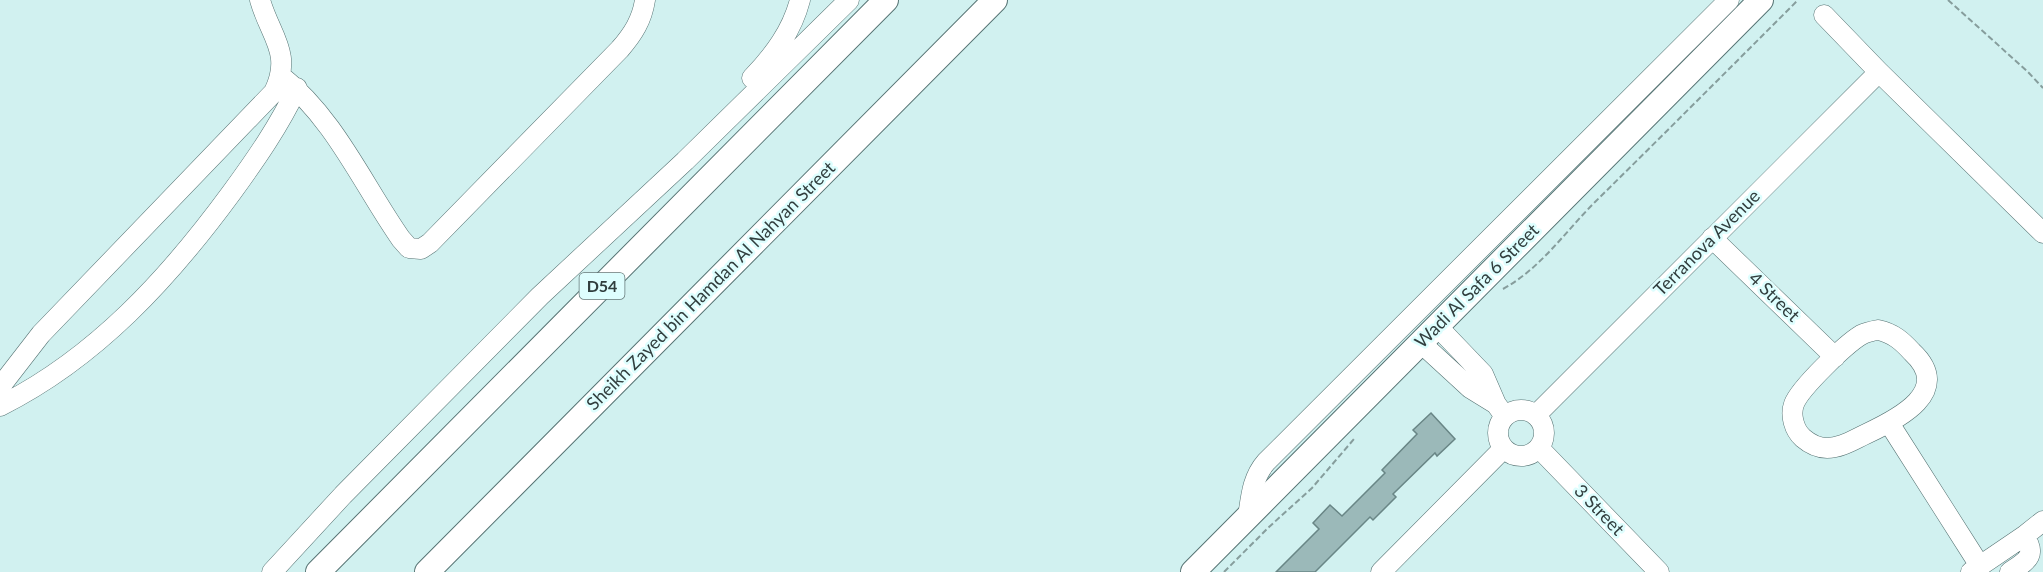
<svg xmlns="http://www.w3.org/2000/svg" width="2043" height="572" font-family="Lato,sans-serif">
<style>
.building{fill:#9bb9b9;stroke:#698686;stroke-width:1.5}
.lines{fill:none;stroke-linecap:round;stroke-linejoin:round}
.minor-casing{stroke:#567373;stroke-width:21}
.major-casing{stroke:#567373;stroke-width:26}
.path{stroke:#869d9c;stroke-width:2;stroke-dasharray:6 3;stroke-linecap:butt}
.minor{stroke:#fff;stroke-width:20}
.major{stroke:#fff;stroke-width:24}
.labels{text-anchor:middle;stroke-width:5;stroke-linejoin:round;paint-order:stroke}
.shield{fill:#defefe;stroke:#657878;stroke-width:1.5}
.shield-label{font-size:16px;font-weight:bold;fill:#313e3e}
.street-label{font-size:18px;fill:#313e3e;stroke:#defefe}
</style>
<rect width="100%" height="100%" fill="#d1f1f0"/>
<path class="building" d="M1431 413 1455 439 1437 456 1435 453 1393 494 1396 497 1373 520 1370 517 1315 572H1276L1319 529 1313 523 1330 505 1342 516 1385 473 1382 470 1417 434 1413 430Z"/>
<g class="lines">
<g class="minor-casing">
<path id="minor" d="M1824 15 1879 72 2043 233
M281 76C335 119 362 183 401 239L409 248 421 249 430 243 620 49C633 34 642 20 645 0
M752 78C774 55 792 31 800 0
M1712 238 1835 357
M1437 326 1483 374 1496 404 1504 415
M1878 330C1893 333 1902 341 1912 352 1954 391 1898 419 1866 434 1853 440 1841 448 1827 448 1818 448 1810 444 1803 438 1794 430 1790 415 1794 404 1800 388 1846 344 1861 335 1867 332 1872 331 1878 330Z
M1421 343 1470 388 1496 404
M0 387 41 334 274 92C293 53 270 36 260 0
M0 406C96 358 169 278 232 192 256 159 279 126 297 88
M1498 433a23 23 0 1 1 46 0a23 23 0 1 1-46 0Z
M1536 415 1879 72
M1889 423 1980 566
M1539 448 1659 572
M1248 517C1251 497 1252 478 1266 462L1729 0
M272 572 343 495 540 296 685 161 849 0
M1381 572 1503 449
M1971 572 2024 536 2043 521
M2010 572C2026 561 2038 556 2024 536"/>
</g>
<g class="major-casing">
<path id="major" d="M318 572 886 0
M427 572 995 0
M1193 572 1761 0"/>
</g>
<path class="path" d="M1948 0 2027 71 2043 88
M1503 289C1541 268 1564 233 1595 202 1663 135 1730 68 1798 0
M1224 572 1269 527 1312 488 1354 439"/>
<use href="#minor" class="minor"/>
<use href="#major" class="major"/>
</g>
<g class="labels">
<rect class="shield" x="579.5" y="273" width="45" height="26" rx="4.5"/>
<g class="shield-label">
<text x="602" y="292">D54</text>
</g>
<g class="street-label">
<text transform="translate(1707 243) rotate(-45)" y="6">Terranova Avenue</text>
<text transform="translate(711 286) rotate(-45)" y="6">Sheikh Zayed bin Hamdan Al Nahyan Street</text>
<text transform="translate(1477 286) rotate(-45)" y="6">Wadi Al Safa 6 Street</text>
<text transform="translate(1774 297) rotate(44)" y="6">4 Street</text>
<text transform="translate(1599 510) rotate(46)" y="6">3 Street</text>
</g>
</g>
</svg>
